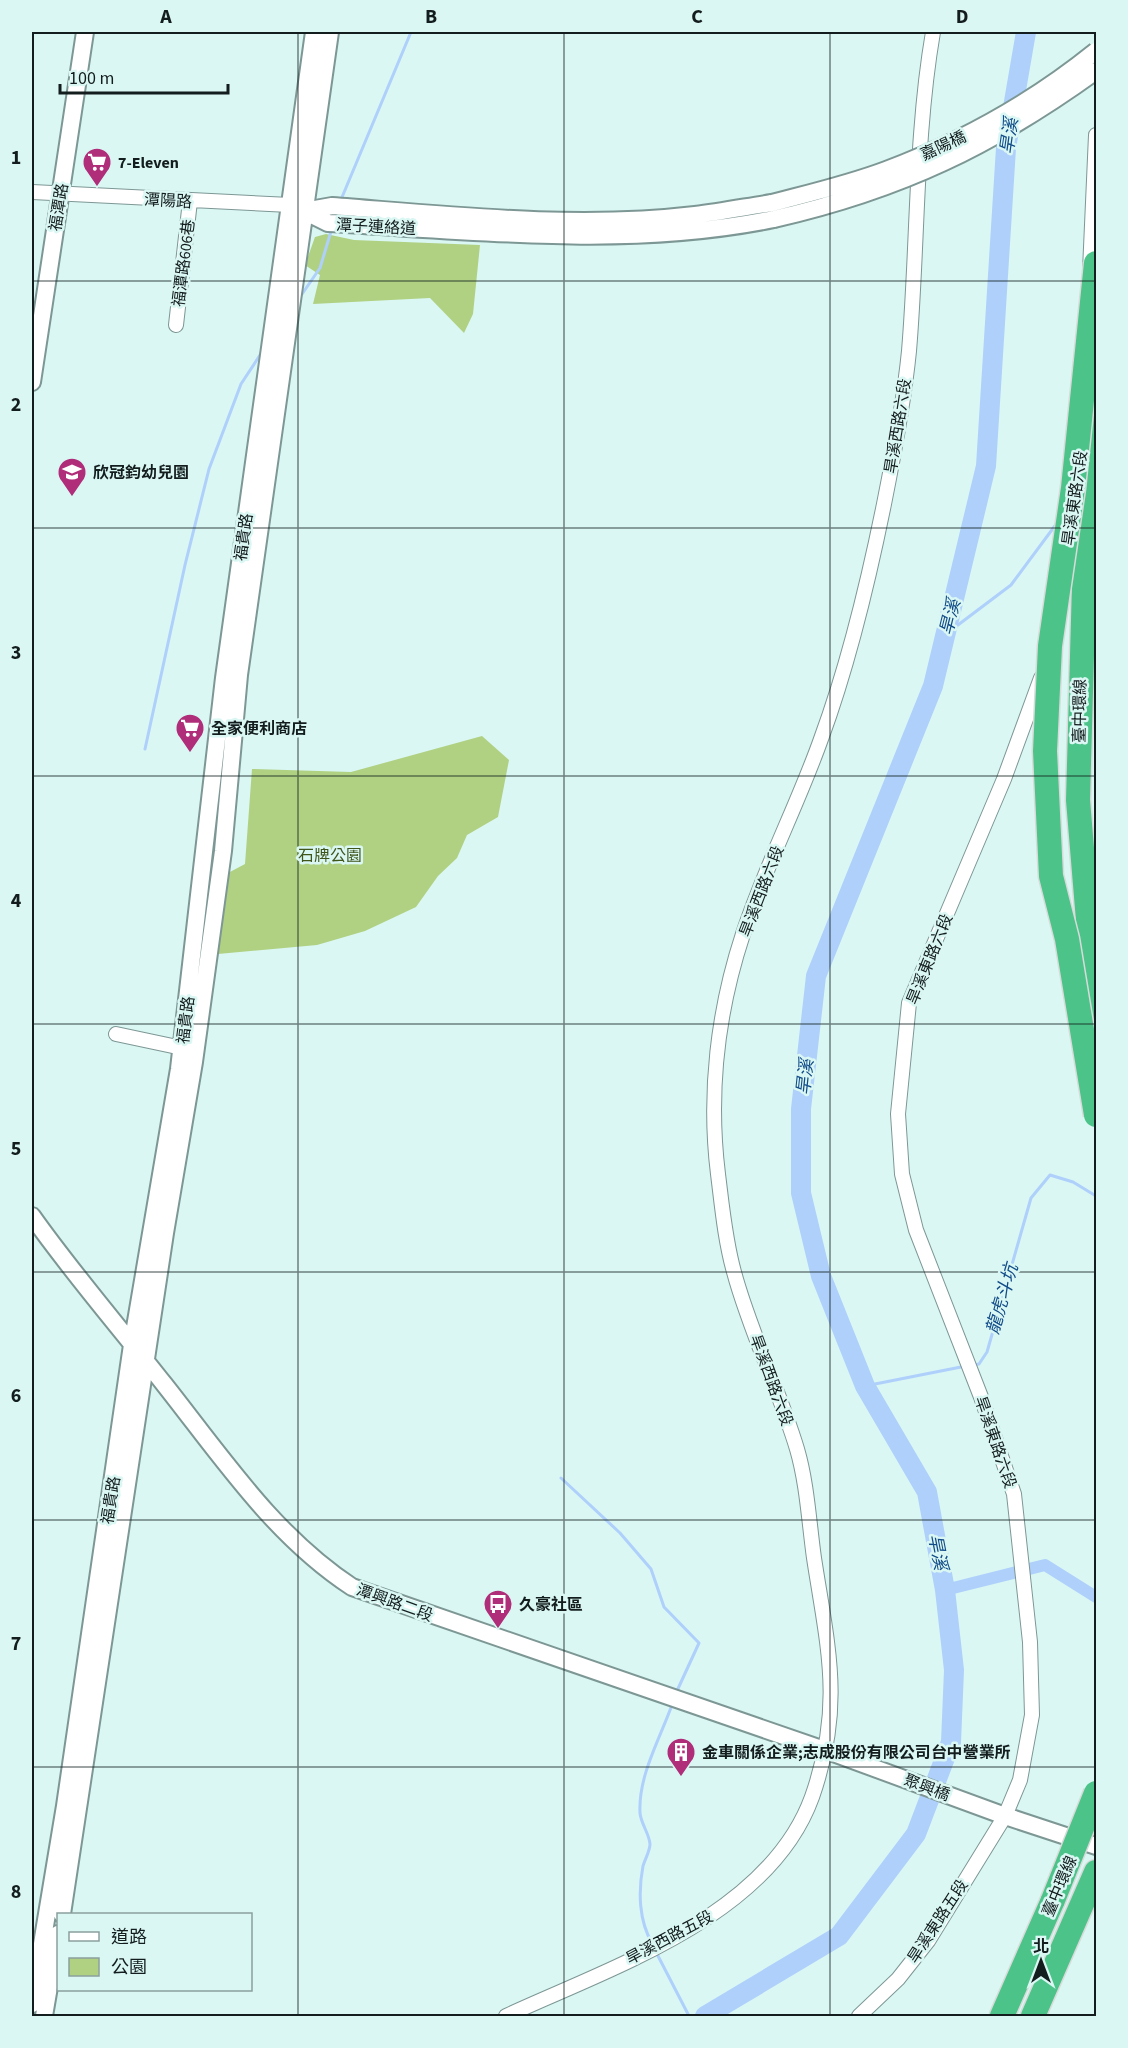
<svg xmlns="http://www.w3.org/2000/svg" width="1128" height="2048" font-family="'Source Sans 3','Noto Sans TC',sans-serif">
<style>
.green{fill:#b0d182}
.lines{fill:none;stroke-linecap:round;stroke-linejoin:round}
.stream{stroke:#aed0fb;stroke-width:3}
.canal{stroke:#aed0fb;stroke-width:12}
.river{stroke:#aed0fb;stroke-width:20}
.minor-casing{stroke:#7d9795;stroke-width:16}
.tertiary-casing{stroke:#7d9795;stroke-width:20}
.motorway-casing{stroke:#d9dbdb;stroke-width:27}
.minor{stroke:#fff;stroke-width:14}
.tertiary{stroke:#fff;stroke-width:16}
.motorway{stroke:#4cc489;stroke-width:24}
.tertiary-bridge-casing{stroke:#7d9795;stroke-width:20;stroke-linecap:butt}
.motorway-bridge-casing{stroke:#d9dbdb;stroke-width:27;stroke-linecap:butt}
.tertiary-bridge{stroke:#fff;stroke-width:16}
.motorway-bridge{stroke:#4cc489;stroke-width:24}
.grid{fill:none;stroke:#131d1d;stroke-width:1.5;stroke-opacity:0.55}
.labels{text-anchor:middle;stroke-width:5;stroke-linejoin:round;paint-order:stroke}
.street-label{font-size:16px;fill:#131d1d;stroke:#daf7f4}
.poi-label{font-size:16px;font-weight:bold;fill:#131d1d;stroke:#daf7f4;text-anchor:start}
.park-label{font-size:16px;fill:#40551a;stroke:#daf7f4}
.water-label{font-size:18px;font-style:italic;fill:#114b88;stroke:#daf7f4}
.neatline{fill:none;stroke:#131d1d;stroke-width:2}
.grid-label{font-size:20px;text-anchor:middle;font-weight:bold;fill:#131d1d}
</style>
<rect width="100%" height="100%" fill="#daf7f4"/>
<path class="green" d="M326 234 354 240 480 245 473 314 464 333 430 298 313 304 320 275 305 265 315 237Z
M482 736 509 760 498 817 467 835 457 858 438 876 416 907 365 931 317 945 218 954 228 873 245 864 252 769 351 772Z"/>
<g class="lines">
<path class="stream" d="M340 202 411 32
M300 297 320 268 332 228
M946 634 1011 585 1057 523
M145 749 185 565 209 469 241 384 262 352
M973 1365 979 1364 987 1352 1031 1198 1050 1175 1073 1182 1096 1196
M865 1386 966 1366
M561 1478 620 1533 651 1569 664 1607 699 1643 676 1693
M652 1943C639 1921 638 1892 643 1866 645 1859 650 1851 650 1844 649 1833 641 1824 640 1813 638 1775 661 1737 673 1702
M656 1952 689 2016"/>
<path class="canal" d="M945 1590 1045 1565 1096 1597"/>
<path class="river" d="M705 2016 839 1936 916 1834 951 1742 954 1670 945 1590 927 1492 865 1386 821 1276 801 1193V1109L816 976 933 686 986 466 1006 148 1026 32"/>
<g class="minor-casing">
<path id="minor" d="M32 192 290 205 298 208
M1090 270 1096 135
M176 325 190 201
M116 1034 182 1048
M506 2016C612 1967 769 1916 812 1797 844 1706 828 1649 814 1558 809 1522 807 1483 797 1449 779 1389 750 1332 734 1272 725 1240 722 1206 718 1174 708 1093 718 1010 743 934 765 867 798 804 821 739 849 663 868 583 884 504 894 454 904 402 909 351 918 244 915 137 933 32
M859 2016 898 1979 928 1941 1005 1816 1020 1780 1032 1715 1030 1642 1014 1494 981 1397 916 1230 902 1174 898 1114 909 1003 1004 779 1041 678"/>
</g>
<g class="tertiary-casing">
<path id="tertiary" d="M304 211 328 223C476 231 628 249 774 219
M304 211 332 206C450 215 577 229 695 215 720 212 746 207 772 203
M32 382 85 32
M32 1216C73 1274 120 1328 164 1384 221 1456 274 1536 352 1587L836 1754 1005 1816 1096 1846
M62 1914 165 1233 194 1062 223 851 239 675 330 32
M32 2004 65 1806 132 1345 179 1069 224 678 314 32
M44 2016 58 1934"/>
</g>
<g class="motorway-casing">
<path id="motorway" d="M1096 405 1086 511 1078 800 1096 1017
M1002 2016 1053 1900
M1033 2016 1096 1872"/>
</g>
<use href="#minor" class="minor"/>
<use href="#tertiary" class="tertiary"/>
<use href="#motorway" class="motorway"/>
<g class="tertiary-bridge-casing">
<path id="tertiary-bridge" d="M772 203C810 193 849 184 886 170 961 142 1034 101 1096 51
M774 219C901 190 992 146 1096 71"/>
</g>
<g class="motorway-bridge-casing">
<path id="motorway-bridge" d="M1096 263 1073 488 1050 646 1045 751 1051 876 1067 939 1096 1115
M1053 1900 1096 1793"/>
</g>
<use href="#tertiary-bridge" class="tertiary-bridge"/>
<use href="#motorway-bridge" class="motorway-bridge"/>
</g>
<path class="grid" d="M298 32V2016M564 32V2016M830 32V2016M32 281H1096M32 528H1096M32 776H1096M32 1024H1096M32 1272H1096M32 1520H1096M32 1767H1096"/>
<defs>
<g id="supermarket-pin" transform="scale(1.5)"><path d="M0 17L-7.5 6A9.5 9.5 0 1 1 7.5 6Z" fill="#b02e79" stroke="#daf7f4"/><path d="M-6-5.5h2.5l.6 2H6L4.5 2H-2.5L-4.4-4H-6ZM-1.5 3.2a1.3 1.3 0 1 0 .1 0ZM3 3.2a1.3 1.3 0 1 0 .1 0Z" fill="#fff"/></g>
<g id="school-pin" transform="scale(1.5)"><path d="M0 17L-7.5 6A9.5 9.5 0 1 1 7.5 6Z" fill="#b02e79" stroke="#daf7f4"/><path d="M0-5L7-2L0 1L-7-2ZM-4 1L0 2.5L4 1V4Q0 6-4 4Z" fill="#fff"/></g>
<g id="bus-pin" transform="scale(1.5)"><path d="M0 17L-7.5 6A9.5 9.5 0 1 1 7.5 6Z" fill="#b02e79" stroke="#daf7f4"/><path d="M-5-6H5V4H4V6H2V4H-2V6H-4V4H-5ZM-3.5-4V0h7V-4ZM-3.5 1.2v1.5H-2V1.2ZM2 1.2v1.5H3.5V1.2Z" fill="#fff"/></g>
<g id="building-pin" transform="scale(1.5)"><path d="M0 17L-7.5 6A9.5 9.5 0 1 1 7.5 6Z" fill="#b02e79" stroke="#daf7f4"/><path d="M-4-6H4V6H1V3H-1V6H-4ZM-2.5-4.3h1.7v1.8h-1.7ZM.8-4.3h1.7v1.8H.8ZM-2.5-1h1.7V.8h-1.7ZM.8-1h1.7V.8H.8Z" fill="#fff"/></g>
</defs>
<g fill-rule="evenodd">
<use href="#supermarket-pin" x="97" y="162"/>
<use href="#school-pin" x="72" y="472"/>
<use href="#supermarket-pin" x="190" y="728"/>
<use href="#bus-pin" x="498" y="1604"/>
<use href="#building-pin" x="681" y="1752"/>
</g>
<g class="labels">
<g class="street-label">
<text transform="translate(943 145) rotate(-25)" y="6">嘉陽橋</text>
<text transform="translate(168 200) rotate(3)" y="6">潭陽路</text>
<text transform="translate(58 207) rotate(-81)" y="6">福潭路</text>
<text transform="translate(376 226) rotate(3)" y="6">潭子連絡道</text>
<text transform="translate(183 263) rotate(-83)" y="6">福潭路606巷</text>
<text transform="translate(897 426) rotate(-81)" y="6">旱溪西路六段</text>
<text transform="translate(1074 498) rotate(-82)" y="6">旱溪東路六段</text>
<text transform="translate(243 537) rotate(-82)" y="6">福貴路</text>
<text transform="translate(1079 711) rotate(-89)" y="6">臺中環線</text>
<text transform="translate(761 891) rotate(-69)" y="6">旱溪西路六段</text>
<text transform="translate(929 959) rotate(-68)" y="6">旱溪東路六段</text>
<text transform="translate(185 1020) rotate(-83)" y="6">福貴路</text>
<text transform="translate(772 1380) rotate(70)" y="6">旱溪西路六段</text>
<text transform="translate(996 1442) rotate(71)" y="6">旱溪東路六段</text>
<text transform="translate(110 1500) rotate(-81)" y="6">福貴路</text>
<text transform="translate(395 1602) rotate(20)" y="6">潭興路二段</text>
<text transform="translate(927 1787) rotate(20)" y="6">聚興橋</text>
<text transform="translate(1059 1886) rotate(-67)" y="6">臺中環線</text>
<text transform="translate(937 1921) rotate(-57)" y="6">旱溪東路五段</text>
<text transform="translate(669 1937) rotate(-28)" y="6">旱溪西路五段</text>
</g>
<g class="poi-label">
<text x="118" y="168">7-Eleven</text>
<text x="93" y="478">欣冠鈞幼兒園</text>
<text x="211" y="734">全家便利商店</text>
<text x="519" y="1610">久豪社區</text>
<text x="702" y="1758">金車關係企業;志成股份有限公司台中營業所</text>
</g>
<g class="park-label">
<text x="330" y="861">石牌公園</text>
</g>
<g class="water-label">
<text transform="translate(1009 136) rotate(-82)" y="6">旱溪</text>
<text transform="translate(950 617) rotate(-76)" y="6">旱溪</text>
<text transform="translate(805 1077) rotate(-84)" y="6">旱溪</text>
<text transform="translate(1002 1299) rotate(-74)" y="6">龍虎斗坑</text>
<text transform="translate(938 1552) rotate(79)" y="6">旱溪</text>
</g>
</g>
<rect width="1128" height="2048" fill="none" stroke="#daf7f4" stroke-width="66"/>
<rect x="57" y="1913" width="195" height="78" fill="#daf7f4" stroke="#8aa09e" stroke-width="1.5"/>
<rect x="69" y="1932" width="30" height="9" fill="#ffffff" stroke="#8aa09e" stroke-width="1.5"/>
<text x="111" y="1943" font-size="18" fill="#131d1d">道路</text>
<rect x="69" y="1958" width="30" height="18" fill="#b0d182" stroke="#8aa09e" stroke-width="1.5"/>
<text x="111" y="1973" font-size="18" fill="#131d1d">公園</text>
<g transform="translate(1041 1961)" stroke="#daf7f4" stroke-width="4.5" paint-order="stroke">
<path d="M0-4.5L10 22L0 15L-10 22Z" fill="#131d1d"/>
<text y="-9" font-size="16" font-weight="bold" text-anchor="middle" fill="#131d1d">北</text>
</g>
<path d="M60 84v9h168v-9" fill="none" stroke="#131d1d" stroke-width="3"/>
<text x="69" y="84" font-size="18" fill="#131d1d" stroke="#daf7f4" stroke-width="4.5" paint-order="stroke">100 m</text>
<rect x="33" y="33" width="1062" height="1982" class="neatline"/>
<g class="grid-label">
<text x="166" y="23">A</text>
<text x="431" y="23">B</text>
<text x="697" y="23">C</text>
<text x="962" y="23">D</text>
<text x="16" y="164">1</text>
<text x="16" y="411">2</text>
<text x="16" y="659">3</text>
<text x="16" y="907">4</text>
<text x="16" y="1155">5</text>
<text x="16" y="1402">6</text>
<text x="16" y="1650">7</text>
<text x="16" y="1898">8</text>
</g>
</svg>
